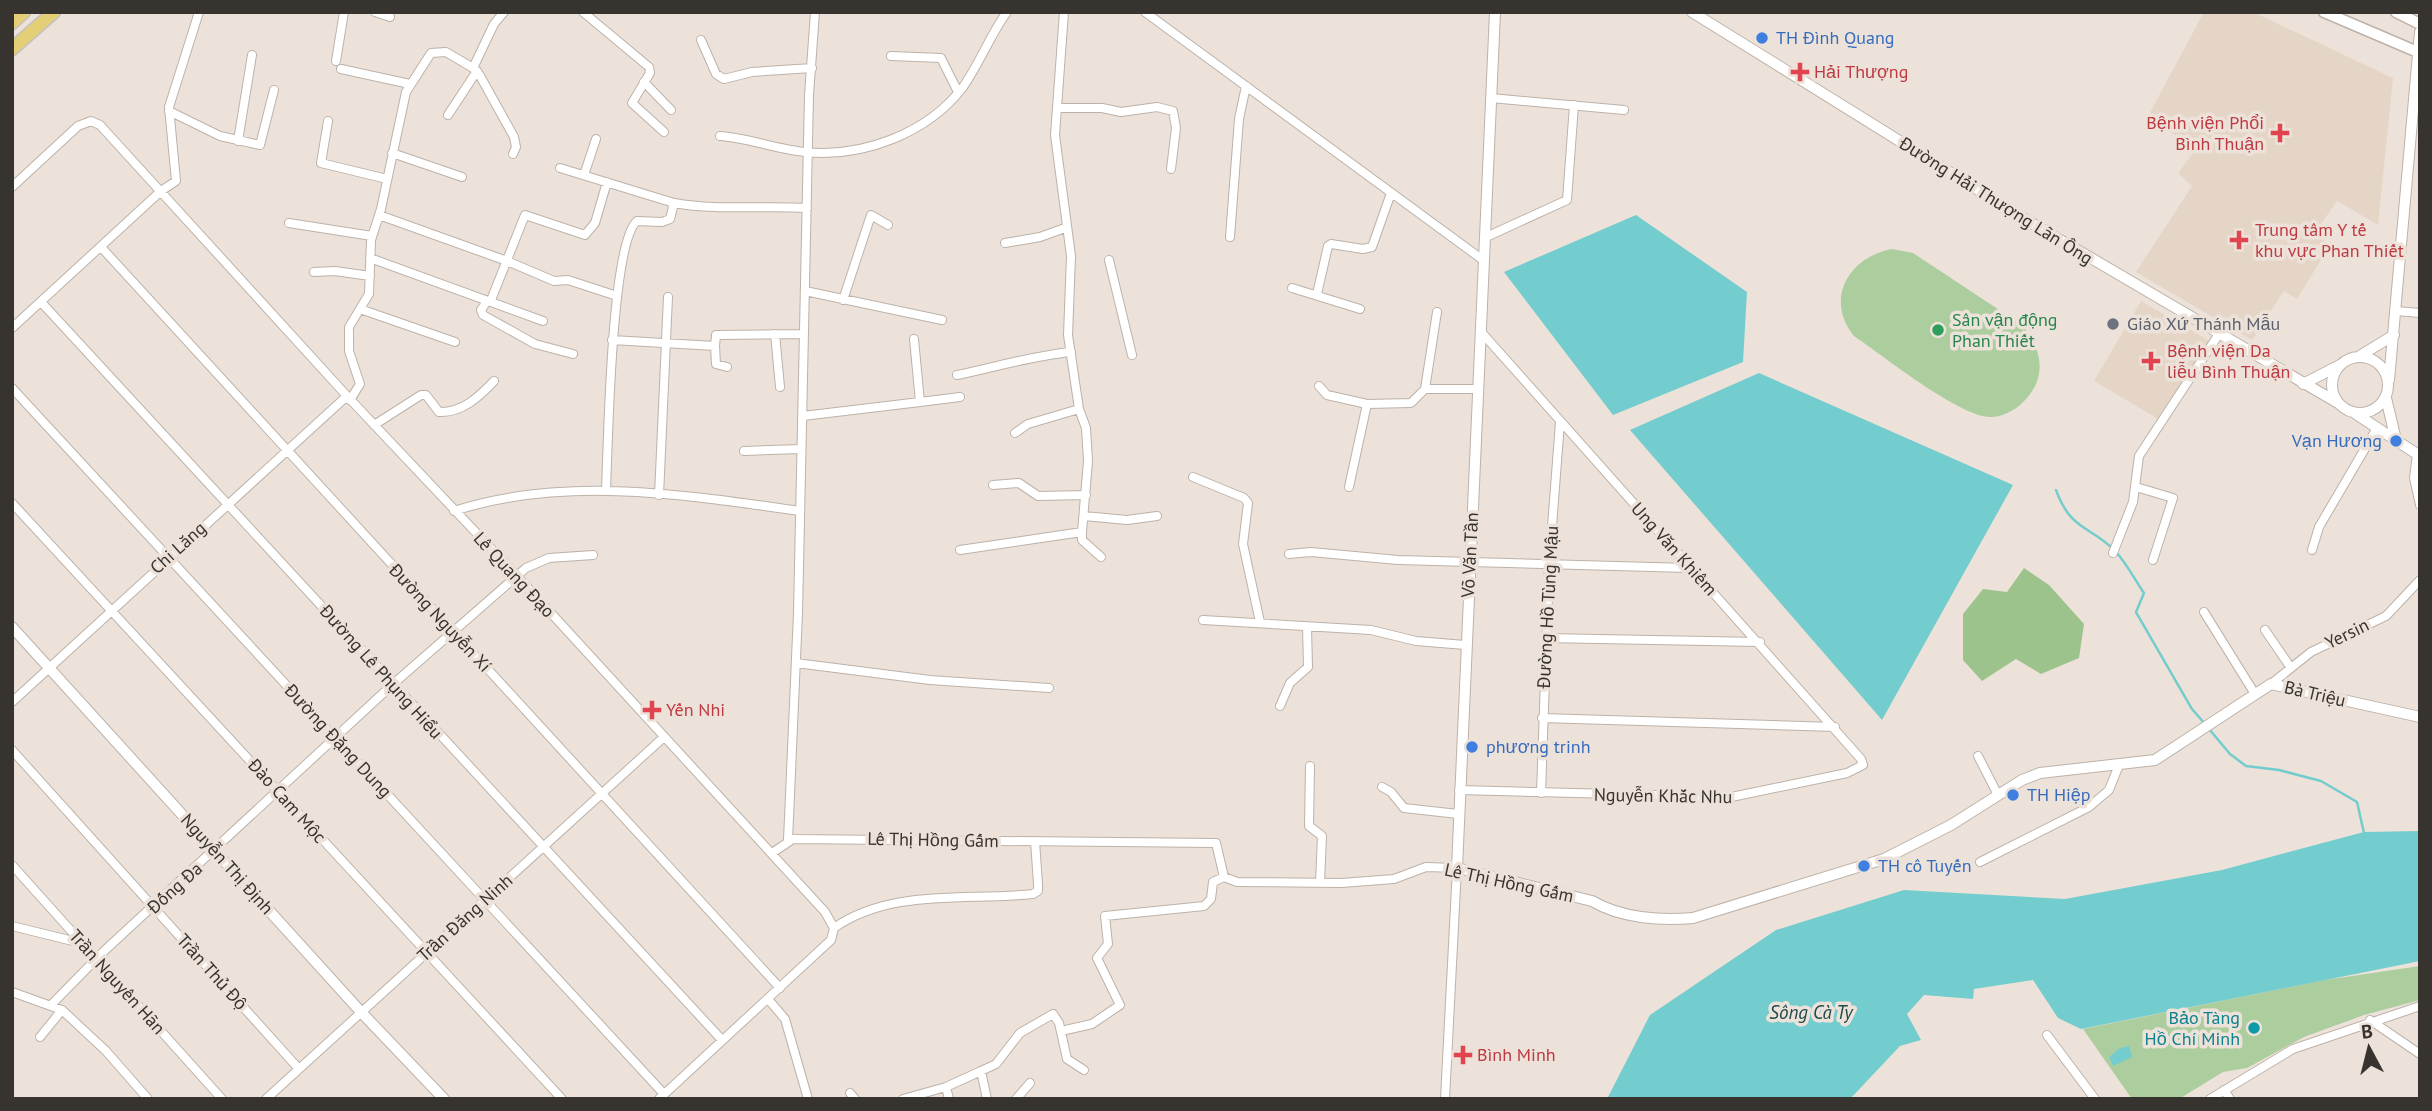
<svg xmlns="http://www.w3.org/2000/svg" width="2432" height="1111" font-family="'PT Sans',sans-serif">
<style>
.built{fill:#e5d5c7}
.green{fill:#accd9e}
.forest{fill:#9cc38c}
.water{fill:#73cccd}
.lines{fill:none;stroke-linecap:round;stroke-linejoin:round}
.stream{stroke:#73cccd;stroke-width:2.5}
.minor-casing{stroke:#bcb2a9;stroke-width:10}
.tertiary-casing{stroke:#bcb2a9;stroke-width:12}
.secondary-casing{stroke:#bcb2a9;stroke-width:13}
.trunk-casing{stroke:#c3c2c1;stroke-width:15}
.minor{stroke:#fff;stroke-width:8}
.tertiary{stroke:#fff;stroke-width:10}
.secondary{stroke:#fff;stroke-width:10}
.trunk{stroke:#e4ce76;stroke-width:12}
.shop-dot{fill:#3f7fe0;stroke:#ede2d9;stroke-width:2.5}
.health-dot{fill:#e0444e;stroke:#ede2d9;stroke-width:2.5}
.worship-dot{fill:#6b7280;stroke:#ede2d9;stroke-width:2.5}
.leisure-dot{fill:#2e9e5b;stroke:#ede2d9;stroke-width:2.5}
.culture-dot{fill:#0f9aa8;stroke:#ede2d9;stroke-width:2.5}
.labels{text-anchor:middle;stroke-width:7;stroke-linejoin:round;paint-order:stroke}
.shop-label{font-size:18px;fill:#366cbe;stroke:#ede2d9;text-anchor:start}
.health-label{font-size:18px;fill:#be3a42;stroke:#ede2d9;text-anchor:start}
.street-label{font-size:18px;fill:#37332f;stroke:#ede2d9}
.leisure-label{font-size:18px;fill:#27864d;stroke:#ede2d9;text-anchor:start}
.worship-label{font-size:18px;fill:#5b616d;stroke:#ede2d9;text-anchor:start}
.culture-label{font-size:18px;fill:#0d838f;stroke:#ede2d9;text-anchor:end}
.water-label{font-size:19px;font-style:italic;fill:#204a4a;stroke:#ede2d9}
</style>
<rect width="100%" height="100%" fill="#ede2d9"/>
<path class="built" d="M2204 12H2253L2393 78 2378 225 2337 201 2314 234 2330 245 2297 299 2284 291 2252 340 2136 272 2192 186 2178 173 2197 148 2147 118Z
M2141 301 2210 341 2160 420 2094 381Z"/>
<path class="green" d="M1892 249 1913 253 2022 325C2036 341 2045 363 2036 384 2028 401 2011 416 1991 417 1961 418 1882 355 1854 336 1824 299 1849 257 1892 249Z
M2420 966V1000L2364 1015 2304 1037 2247 1068 2223 1072 2179 1099H2132L2083 1029 2325 980Z"/>
<path class="forest" d="M2024 568 2049 585 2084 624 2079 658 2041 674 2016 659 1982 681 1963 660V614L1983 589 2007 592Z"/>
<path class="water" d="M1636 215 1747 292 1743 362 1613 415 1504 272Z
M1759 373 2013 485 1882 720 1630 430Z
M2420 831V961L2081 1029 2058 1018 2033 980 1974 989 1973 999 1924 995 1907 1014 1921 1040 1900 1046 1850 1099H1607L1650 1015 1776 930 1904 890 2065 899 2222 870 2364 832Z
M2129 1046 2132 1057 2113 1066 2109 1057 2120 1048Z"/>
<g class="lines">
<path class="stream" d="M2056 490C2071 532 2092 526 2116 552 2127 564 2135 580 2144 593L2136 612 2192 709 2205 724
M2209 729 2230 754 2246 766 2279 770 2321 781 2357 802 2364 833"/>
<g class="minor-casing">
<path id="minor" d="M375 12 390 17
M583 12 649 67 650 73 632 103 664 132
M1064 12 1055 135 1071 256 1068 335 1079 409 1086 428 1088 461 1082 532V540L1101 557
M1145 12 1483 260
M701 40 716 74 724 79 752 72 812 68
M891 56 941 58 958 92
M336 61 344 12
M473 68 479 74 514 137 516 147 513 154
M341 69 410 84
M644 82 671 110
M1491 98 1624 110
M1058 108H1102L1121 112 1157 107 1173 111 1176 128 1171 169
M169 111 220 136 260 145 274 90
M448 115 477 71
M328 121 321 163 387 179
M720 136C748 138 776 149 805 152 863 158 928 133 963 87 980 63 990 35 1007 12
M238 141 252 55
M392 153 462 177
M560 168 674 203 670 219 662 222 637 221C611 243 608 447 606 490
M584 175 596 139
M12 187 78 126 91 121 100 125 347 396 517 576 825 912 834 928 831 940 659 1099
M674 203C718 211 763 205 807 208
M379 215 507 261 554 281 568 280 617 296
M289 223 372 236
M1230 237 1239 119 1246 86
M1484 238 1567 200 1574 105
M1005 243 1040 237 1065 228
M101 247 780 988
M370 258 543 321
M1109 260 1132 355
M314 272 335 271 370 276
M1292 288 1360 309
M805 291 942 320
M1317 294 1328 246 1331 244 1363 249 1372 247 1391 193
M491 300 525 215 585 235 595 223 607 182
M843 300 871 215 888 225
M487 301 481 310 483 315 535 344 573 354
M41 302 722 1040
M360 309 455 342
M2396 311 2420 313
M12 328 161 191 176 181 169 107 199 12
M775 334 780 387
M612 340 715 346 716 335 804 334
M715 346 716 364 727 367
M957 375C996 367 1031 356 1071 352
M1319 386 1327 395 1367 404
M12 388 664 1094
M1425 389 1437 312
M350 400 360 384 349 351V327L369 294 371 240 381 209 406 92 431 53 446 52 473 68 494 24 504 12
M920 402 960 397
M803 416 920 402 914 339
M374 425 421 395H426L439 412C462 413 479 397 494 381
M1015 433 1028 424 1079 409
M744 451 801 449
M2417 454 2414 478 2420 505
M1193 477 1244 498 1248 503 1243 544 1260 622
M993 485 1019 483 1038 496 1086 495
M1349 487 1367 404 1411 403 1425 389H1479
M2136 487 2173 498 2153 560
M659 495 668 297
M12 503 562 1099
M454 511C565 475 687 495 800 511
M1084 516 1127 520 1157 516
M960 550 1082 532
M2312 550 2319 527 2377 428
M2113 553 2133 502 2139 456 2219 334
M1289 554 1311 552 1398 560 1689 568
M2204 612 2255 694
M1203 620 1371 630 1416 641 1465 645
M2265 630 2291 668
M1545 638 1760 642
M796 663 930 680 1049 688
M2271 684 2311 652 2386 616 2420 580
M12 702 347 396
M1280 706 1290 683 1308 667 1307 627
M1542 718 1835 727
M12 750 299 1069
M1978 756 1998 795
M1310 766 1309 826 1322 836 1320 883
M1382 787 1391 792 1404 808 1458 814
M1459 790 1656 795 1717 800 1847 773 1863 765 1861 759 1483 334
M1541 793 1549 566 1560 422
M788 840 798 613 809 95 815 12
M772 853 793 839 1216 843 1224 877 1237 882 1341 883 1394 879 1426 867 1457 868 1445 1099
M1980 862 2089 807 2109 790 2119 765
M12 865 222 1099
M12 926 81 943
M834 928C891 888 967 901 1033 894L1038 891V884L1035 841
M12 992 62 1010 106 1051 148 1099
M768 999 785 1019 808 1099
M52 1004 103 952 392 685 526 568 549 558 593 555
M2370 1020 2420 1054
M1061 1031 1092 1024 1120 1005 1097 958 1108 944 1105 916 1204 906 1211 899 1213 882 1224 877
M2047 1035 2095 1099
M40 1037 62 1010
M981 1071 996 1064 1020 1033 1053 1014 1059 1023 1067 1059 1084 1070
M946 1087 949 1099
M2224 1090 2230 1099
M850 1093 855 1099
M266 1099 664 737
M903 1099 946 1087 981 1071 987 1099
M1016 1099 1030 1083
M2210 1099 2293 1049 2420 1006"/>
</g>
<g class="tertiary-casing">
<path id="tertiary" d="M1495 12 1457 868 1592 901C1621 918 1660 921 1693 918L1884 859 1951 825 2022 780 2040 773 2155 760 2271 684 2420 717
M1692 12 2033 224 2338 403
M2332 385a28 28 0 1 1 56 0a28 28 0 1 1-56 0Z
M2358 357 2394 335
M2389 380 2420 32
M2303 384 2340 365
M2386 398 2396 440
M2356 414 2420 456
M12 627 361 1012 444 1099"/>
</g>
<g class="secondary-casing">
<path id="secondary" d="M2324 12 2420 53
M2396 12 2420 24"/>
</g>
<g class="trunk-casing">
<path id="trunk" d="M12 23 24 12
M12 49 54 12"/>
</g>
<use href="#minor" class="minor"/>
<use href="#tertiary" class="tertiary"/>
<use href="#secondary" class="secondary"/>
<use href="#trunk" class="trunk"/>
</g>
<g class="shop-dot">
<circle cx="1762" cy="38" r="7"/>
<circle cx="2396" cy="441" r="7"/>
<circle cx="1472" cy="747" r="7"/>
<circle cx="2013" cy="795" r="7"/>
<circle cx="1864" cy="866" r="7"/>
</g>
<g class="health-dot">
<path d="M1796.5 61.5h7v7h7v7h-7v7h-7v-7h-7v-7h7z"/>
<path d="M2276.5 122.5h7v7h7v7h-7v7h-7v-7h-7v-7h7z"/>
<path d="M2235.5 229.5h7v7h7v7h-7v7h-7v-7h-7v-7h7z"/>
<path d="M2147.5 350.5h7v7h7v7h-7v7h-7v-7h-7v-7h7z"/>
<path d="M648.5 699.5h7v7h7v7h-7v7h-7v-7h-7v-7h7z"/>
<path d="M1459.5 1044.5h7v7h7v7h-7v7h-7v-7h-7v-7h7z"/>
</g>
<circle class="worship-dot" cx="2113" cy="324" r="7"/>
<circle class="leisure-dot" cx="1938" cy="330" r="7"/>
<circle class="culture-dot" cx="2254" cy="1028" r="7"/>
<g class="labels">
<g class="shop-label">
<text x="1776" y="44">TH Đình Quang</text>
<text x="2382" y="447" text-anchor="end">Vạn Hương</text>
<text x="1486" y="753">phương trinh</text>
<text x="2027" y="801">TH Hiệp</text>
<text x="1878" y="872">TH cô Tuyến</text>
</g>
<g class="health-label">
<text x="1814" y="78">Hải Thượng</text>
<text x="2264" y="129" text-anchor="end">Bệnh viện Phổi<tspan x="2264" dy="21">Bình Thuận</tspan></text>
<text x="2255" y="236">Trung tâm Y tế<tspan x="2255" dy="21">khu vực Phan Thiết</tspan></text>
<text x="2167" y="357">Bệnh viện Da<tspan x="2167" dy="21">liễu Bình Thuận</tspan></text>
<text x="666" y="716">Yến Nhi</text>
<text x="1477" y="1061">Bình Minh</text>
</g>
<g class="street-label">
<text transform="translate(1996 201) rotate(32)" y="6">Đường Hải Thượng Lãn Ông</text>
<text transform="translate(178 548) rotate(-42)" y="6">Chi Lăng</text>
<text transform="translate(1674 549) rotate(48)" y="6">Ung Văn Khiêm</text>
<text transform="translate(1470 555) rotate(-87)" y="6">Võ Văn Tần</text>
<text transform="translate(514 575) rotate(47)" y="6">Lê Quang Đạo</text>
<text transform="translate(1548 607) rotate(-87)" y="6">Đường Hồ Tùng Mậu</text>
<text transform="translate(440 618) rotate(47)" y="6">Đường Nguyễn Xí</text>
<text transform="translate(2347 634) rotate(-26)" y="6">Yersin</text>
<text transform="translate(381 672) rotate(48)" y="6">Đường Lê Phụng Hiểu</text>
<text transform="translate(2315 694) rotate(13)" y="6">Bà Triệu</text>
<text transform="translate(338 741) rotate(47)" y="6">Đường Đặng Dung</text>
<text transform="translate(1663 796) rotate(1)" y="6">Nguyễn Khắc Nhu</text>
<text transform="translate(287 801) rotate(48)" y="6">Đào Cam Mộc</text>
<text transform="translate(933 840) rotate(1)" y="6">Lê Thị Hồng Gấm</text>
<text transform="translate(227 864) rotate(48)" y="6">Nguyễn Thị Định</text>
<text transform="translate(1509 883) rotate(12)" y="6">Lê Thị Hồng Gấm</text>
<text transform="translate(175 888) rotate(-42)" y="6">Đống Đa</text>
<text transform="translate(465 918) rotate(-42)" y="6">Trần Đăng Ninh</text>
<text transform="translate(212 972) rotate(48)" y="6">Trần Thủ Độ</text>
<text transform="translate(117 982) rotate(48)" y="6">Trần Nguyên Hãn</text>
</g>
<g class="leisure-label">
<text x="1952" y="326">Sân vận động<tspan x="1952" dy="21">Phan Thiết</tspan></text>
</g>
<g class="worship-label">
<text x="2127" y="330">Giáo Xứ Thánh Mẫu</text>
</g>
<g class="culture-label">
<text x="2240" y="1024">Bảo Tàng<tspan x="2240" dy="21">Hồ Chí Minh</tspan></text>
</g>
<g class="water-label">
<text x="1811" y="1019">Sông Cà Ty</text>
</g>
</g>
<rect width="2432" height="1111" fill="none" stroke="#37332f" stroke-width="28"/>
<g transform="translate(2369 1048) rotate(353)" stroke="#ede2d9" stroke-width="5" paint-order="stroke">
<path d="M0-5L12 26L0 18L-12 26Z" fill="#37332f"/>
<text y="-10" font-size="19" font-weight="bold" text-anchor="middle" fill="#37332f">B</text>
</g>
</svg>
